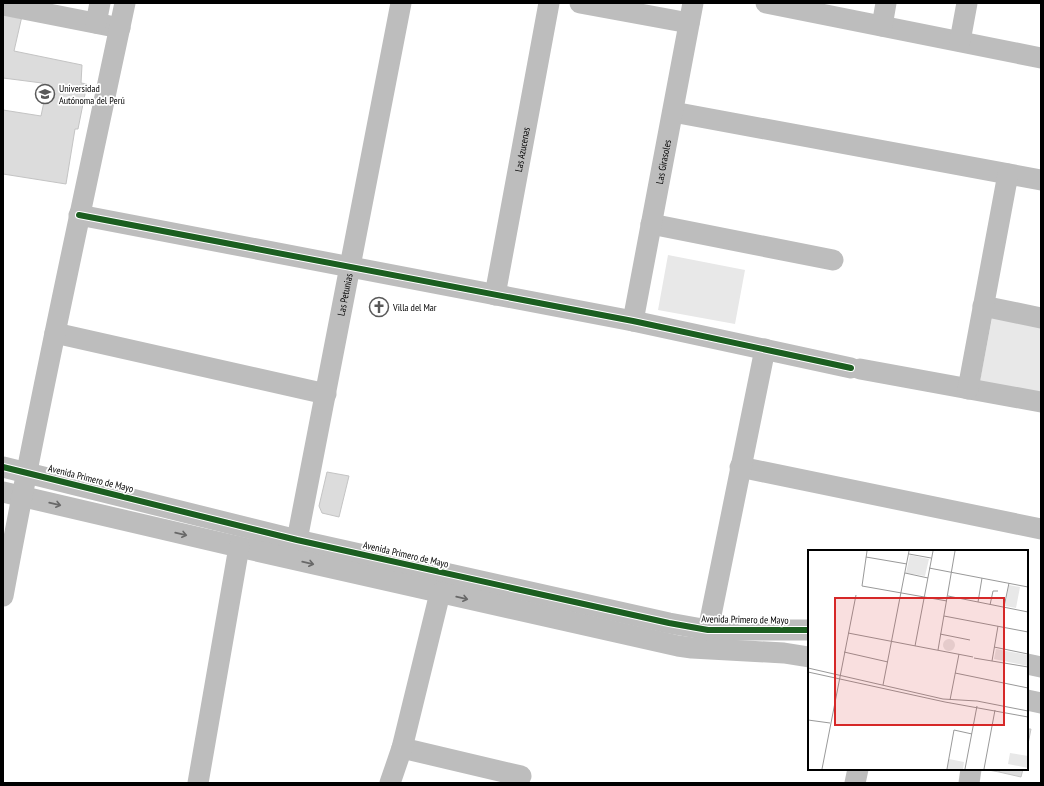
<svg xmlns="http://www.w3.org/2000/svg" width="1044" height="786" font-family="'PT Sans Narrow',sans-serif">
<style>
.green{fill:#e8e8e8}
.building{fill:#dcdcdc;stroke:#c4c4c4}
.lines{fill:none;stroke-linecap:round;stroke-linejoin:round}
.minor{stroke:#bdbdbd;stroke-width:21}
.cycleway-casing{stroke:#fff;stroke-width:8}
.cycleway{stroke:#1b5e20;stroke-width:6}
.oneway{stroke:#686868}
.labels{text-anchor:middle;stroke-width:3.5;stroke-linejoin:round;paint-order:stroke}
.poi-label{font-size:10px;fill:#000;stroke:#fff;text-anchor:start}
.street-label{font-size:10px;fill:#000;stroke:#fff}
.inset-road{fill:none;stroke:#999;stroke-width:1}
.view{fill:#d62828;fill-opacity:0.15;stroke:#d62828;stroke-width:2}
.inset-edge{fill:none;stroke:#000;stroke-width:2}
</style>
<rect width="100%" height="100%" fill="#fff"/>
<path class="green" d="M668 255 745 270 735 324 658 310Z
M993 313 1041 323V393L980 381Z"/>
<path class="building" d="M3 13 22 16 14 51 82 65 81 83 87 84 78 129H75L66 184 3 174V110L41 116 47 87 42 83 3 78Z
M327 472 349 476 339 517 322 513 319 506Z
M1027 729H1031L1027 749Z
M983 769H1000L999 772Z
M1000 769H1023L1021 777 999 772Z"/>
<g class="lines">
<g class="minor">
<path d="M580 3 689 23"/>
<path d="M766 3 1041 58"/>
<path d="M3 5 120 28"/>
<path d="M96 23 100 3"/>
<path d="M882 26 886 3"/>
<path d="M960 41 967 3"/>
<path d="M673 112 1041 180"/>
<path d="M79 215 633 321 851 368"/>
<path d="M651 224 833 260"/>
<path id="s1" d="M495 295 549 3"/>
<path d="M983 306 1041 318"/>
<path id="s2" d="M633 321 693 3"/>
<path d="M55 333 326 394"/>
<path d="M860 369 1041 402"/>
<path d="M968 389 1008 174"/>
<path d="M3 467 297 540 669 623 708 630H809"/>
<path d="M740 467 1041 529"/>
<path d="M3 492 239 547 678 646 692 648 784 653 809 657"/>
<path id="s3" d="M297 540 401 3"/>
<path d="M3 596C40 397 83 200 125 3"/>
<path d="M708 630 765 349"/>
<path d="M1027 664 1041 667"/>
<path d="M1027 700 1041 703"/>
<path d="M402 748 521 776"/>
<path d="M198 783 239 547"/>
<path d="M390 783 402 748 440 593"/>
<path d="M855 783 858 769"/>
<path d="M969 783 971 769"/>
</g>
<g class="cycleway-casing">
<path id="cycleway" d="M79 215 633 321 851 368
M3 467 297 540 669 623 708 630H809"/>
</g>
<use href="#cycleway" class="cycleway"/>
</g>
<defs><path id="oneway-shaft" d="M-6 0H5M1.5-3L5.5 0L1.5 3" fill="none" stroke-width="1.6" stroke-linecap="round" stroke-linejoin="round"/></defs>
<g class="oneway">
<use href="#oneway-shaft" transform="translate(55 504) rotate(13)"/>
<use href="#oneway-shaft" transform="translate(181 534) rotate(13)"/>
<use href="#oneway-shaft" transform="translate(308 563) rotate(13)"/>
<use href="#oneway-shaft" transform="translate(462 598) rotate(13)"/>
</g>
<defs>
<g id="university-ring" transform="scale(1)"><circle r="9.5" fill="#fff" stroke="#595959" stroke-width="1.5"/><path d="M0-5L7-2L0 1L-7-2ZM-4 1L0 2.5L4 1V4Q0 6-4 4Z" fill="#595959"/></g>
<g id="church-ring" transform="scale(1)"><circle r="9.5" fill="#fff" stroke="#595959" stroke-width="1.5"/><path d="M-1.2-6h2.4v3.5h3.3v2.4h-3.3V6h-2.4V-.1h-3.3v-2.4h3.3Z" fill="#595959"/></g>
</defs>
<g fill-rule="evenodd">
<use href="#university-ring" x="45" y="94"/>
<use href="#church-ring" x="379" y="307"/>
</g>
<g class="labels">
<g class="poi-label">
<text x="59" y="92">Universidad<tspan x="59" dy="12">Autónoma del Perú</tspan></text>
<text x="393" y="311">Villa del Mar</text>
</g>
<g class="street-label">
<text dy="4" stroke="none"><textPath href="#s1" startOffset="148">Las Azucenas</textPath></text>
<text dy="4" stroke="none"><textPath href="#s2" startOffset="162">Las Girasoles</textPath></text>
<text dy="4" stroke="none"><textPath href="#s3" startOffset="250">Las Petunias</textPath></text>
<text transform="translate(91 478) rotate(14)" y="4">Avenida Primero de Mayo</text>
<text transform="translate(406 554) rotate(13)" y="4">Avenida Primero de Mayo</text>
<text transform="translate(745 619) rotate(1)" y="4">Avenida Primero de Mayo</text>
</g>
</g>
<g transform="translate(808 550)">
<rect width="220" height="220" fill="#fff"/>
<path d="M102 5 121 9 117 26 98 23ZM201 35 212 37 208 58 197 56ZM135 95a6 6 0 1 1 12 0a6 6 0 1 1-12 0ZM188 99 220 105V116L186 109ZM202 203 220 206V218L200 214ZM141 209 156 212 155 219H139Z" fill="#e8e8e8"/>
<path class="inset-road" d="M59 1 54 36 139 51M101 4 123 8M58 7 99 14M121 18 220 37M97 23 120 28M140 46 220 62M170 52 174 28M182 55 185 41H190M196 57 201 33M136 66 220 82M40 83 165 107M132 84 162 90M107 96 125 1M186 97 220 104M130 100 147 1M36 102 80 112M166 108 220 117M184 111 190 76M0 118 135 149 169 151 220 161M0 122 137 152 220 167M147 123 220 138M75 135 101 1M142 150 151 104M0 170 22 173M14 219 48 45M139 219 146 180 164 184M157 219 169 156M176 219 187 160"/>
<path class="view" d="M27 48H196V175H27Z"/>
<rect width="220" height="220" class="inset-edge"/>
</g>
<rect width="1044" height="786" fill="none" stroke="#000000" stroke-width="8"/>
</svg>
